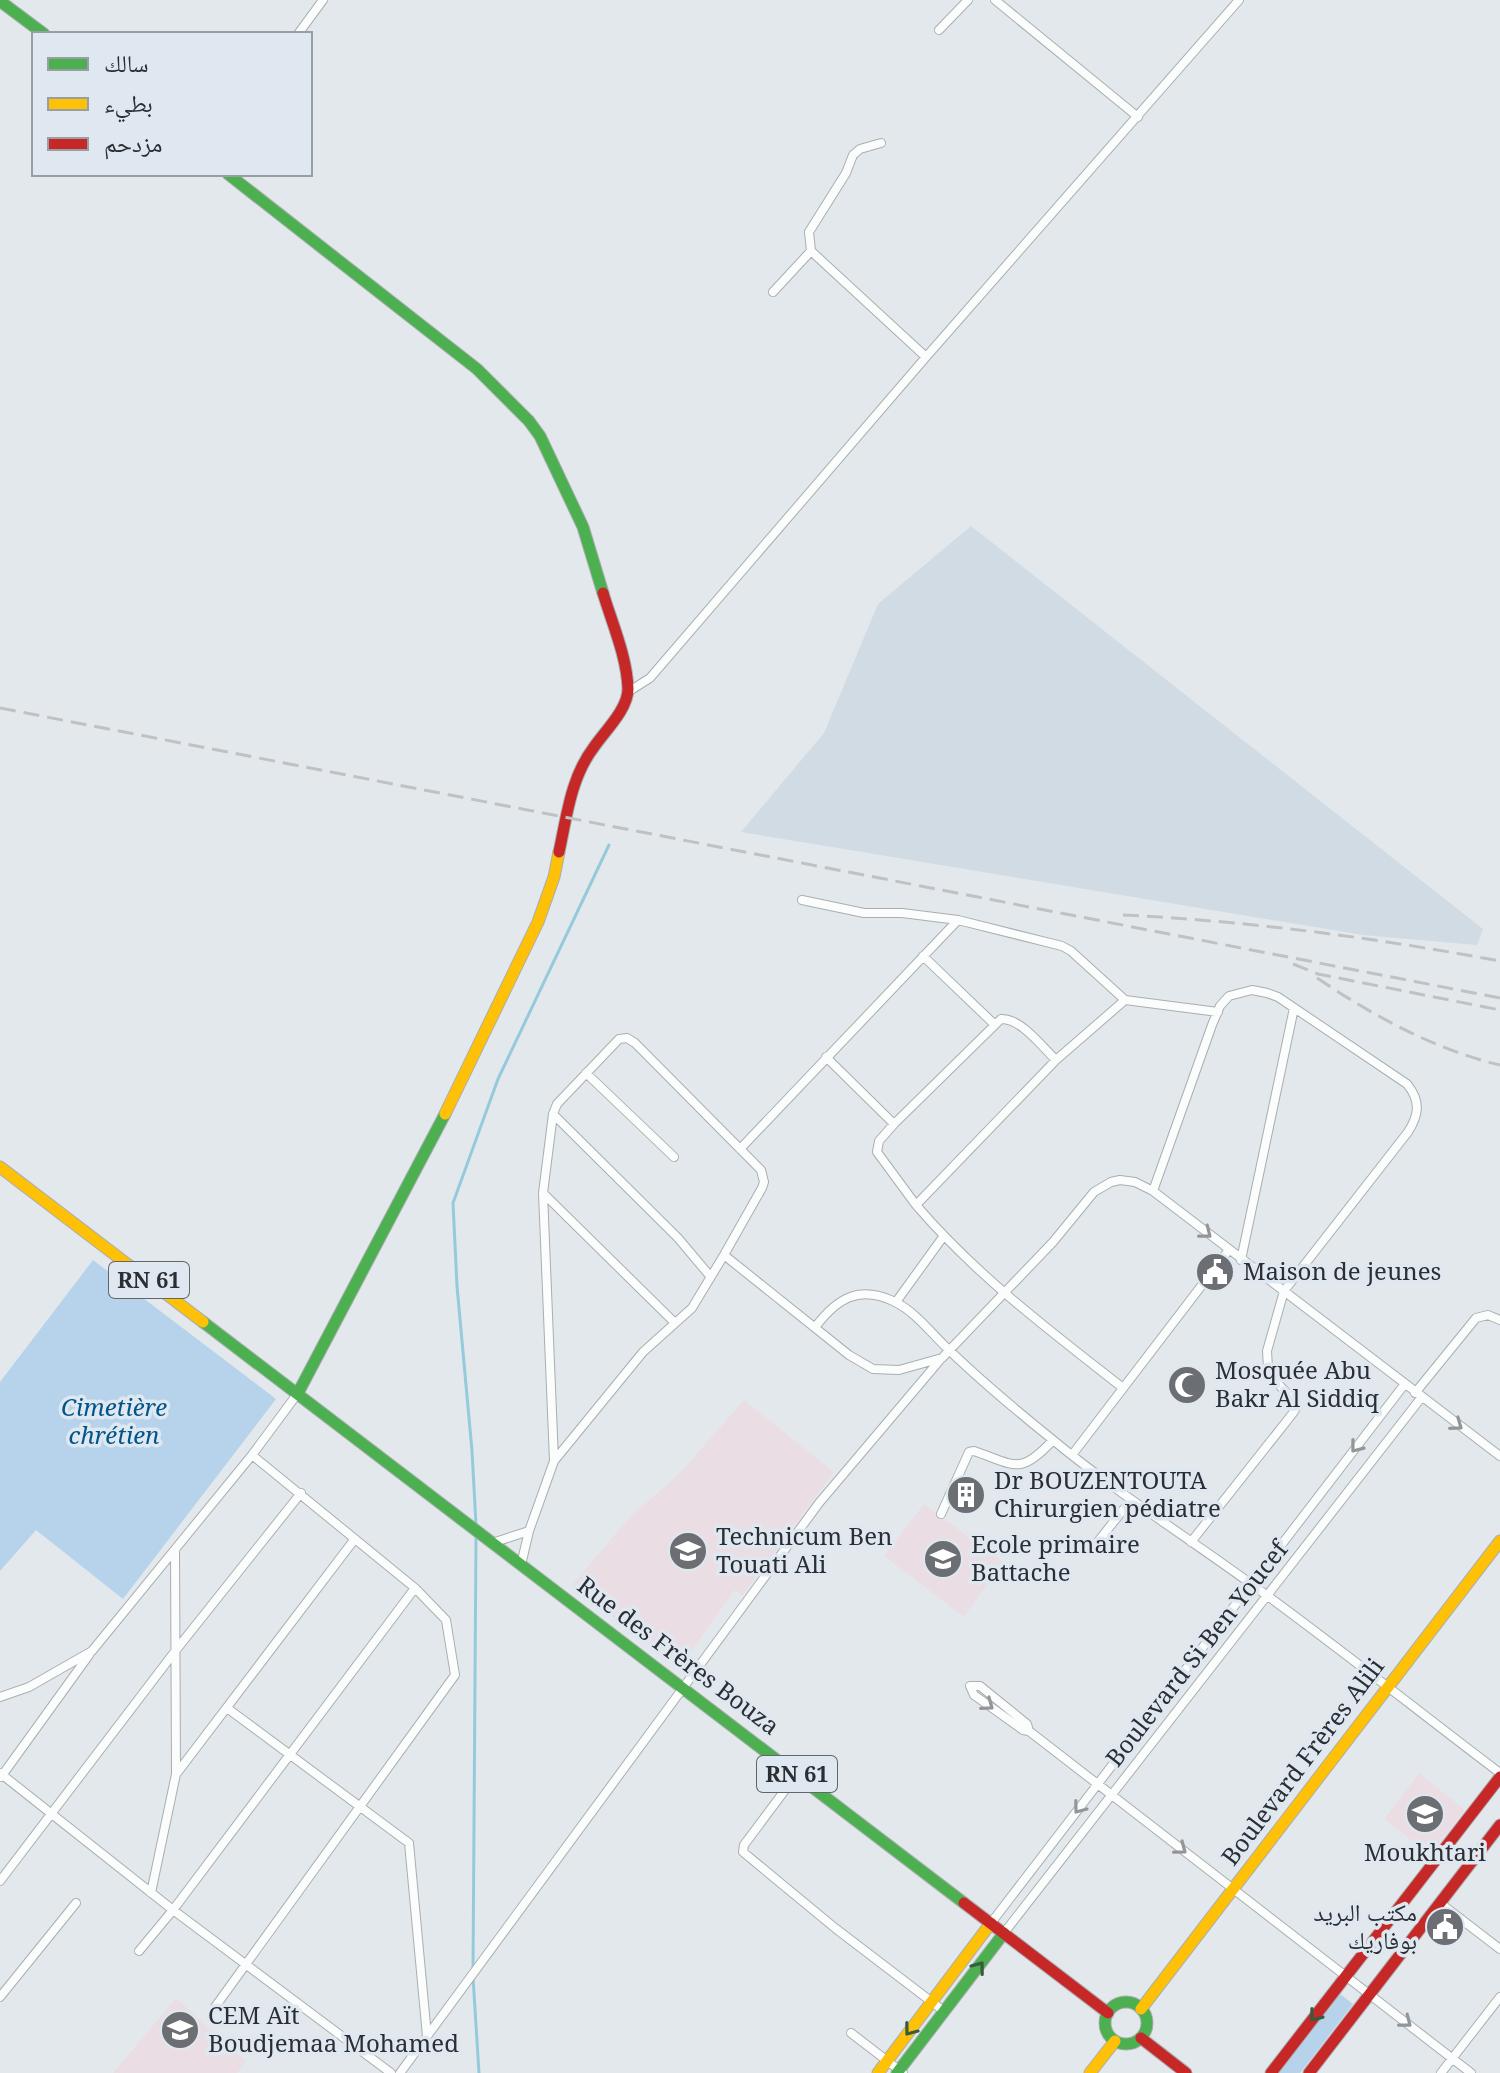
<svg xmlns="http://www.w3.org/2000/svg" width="1500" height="2073" font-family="'Noto Serif','Noto Naskh Arabic',serif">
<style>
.built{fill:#d0dbe4}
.education{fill:#eadee4}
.green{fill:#b6d3eb}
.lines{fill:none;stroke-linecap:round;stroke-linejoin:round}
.stream{stroke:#95cadc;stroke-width:3}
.street-casing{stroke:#aaaeb1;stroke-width:10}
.fast-casing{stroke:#aaaeb1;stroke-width:13}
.slow-casing{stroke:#aaaeb1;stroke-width:13}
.jam-casing{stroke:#aaaeb1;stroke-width:13}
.street{stroke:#fbfcfc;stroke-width:8}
.fast{stroke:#4caf50;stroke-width:11}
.slow{stroke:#ffc107;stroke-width:11}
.jam{stroke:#c62828;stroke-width:11}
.rail{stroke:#c0c1c2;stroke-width:3;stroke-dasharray:16 8;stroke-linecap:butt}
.oneway{stroke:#939597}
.oneway2{stroke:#375b3c}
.labels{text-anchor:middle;stroke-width:7;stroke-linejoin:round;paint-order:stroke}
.shield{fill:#dfe8f0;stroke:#61666b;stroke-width:2}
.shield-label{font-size:22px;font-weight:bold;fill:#2b2e32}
.poi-label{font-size:24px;fill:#2b2e32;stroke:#dfe8f0;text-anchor:start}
.park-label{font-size:24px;font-style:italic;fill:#02558a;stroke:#dfe8f0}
.street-label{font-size:24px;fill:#2b2e32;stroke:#dfe8f0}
</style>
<rect width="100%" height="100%" fill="#e3e8ec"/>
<path class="built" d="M971 526 1483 929 1477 945 1363 935 741 832 824 733 878 604Z"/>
<path class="education" d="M744 1400 834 1472 742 1596 735 1590 679 1668 572 1585 630 1517 679 1474Z
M924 1504 1003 1562 964 1617 884 1556Z
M1419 1773 1465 1810 1430 1855 1384 1819Z
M176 1998 246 2061 237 2073H113Z"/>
<path class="green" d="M93 1260 276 1399 123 1599 36 1530 0 1571V1382Z
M1339 1993 1353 2004 1300 2073H1278Z"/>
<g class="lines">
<path class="stream" d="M476 1525 472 1451 457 1286 453 1203 498 1079 609 845
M473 1969 476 1537
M473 1977 479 2073"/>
<g class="street-casing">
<path id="street" d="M995 0 1138 117
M939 30 968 0
M298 34 323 0
M881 143 860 149 853 155 846 173 809 232 811 251 926 357
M773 292 811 251
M628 692 650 678 926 357 1239 0
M802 900 864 913H902L958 920
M923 956 994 1024
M1125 1000 1218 1012
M826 1057 894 1124
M586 1073 674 1157
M553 1114 678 1238 710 1276
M740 1149 958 920 1062 946 1071 951 1125 1000 1056 1060 916 1205C977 1276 1050 1331 1123 1388
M1153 1191 1212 1025 1220 1006 1229 996 1252 990 1267 993 1278 997 1407 1084C1421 1101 1419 1115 1408 1132L1284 1291 1267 1351 1268 1368 1275 1381 1293 1399 1296 1408 1293 1413 1191 1542
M543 1193 675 1323
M916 1205 877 1152 879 1141 894 1124 1001 1019C1021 1018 1042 1047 1056 1060
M1241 1260 1294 1008
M896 1302 943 1237
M816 1326C837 1299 858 1285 893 1301 915 1311 931 1333 948 1349 981 1381 1017 1411 1053 1440 1117 1493 1187 1537 1254 1586 1337 1646 1418 1711 1500 1773
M1415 1393 1476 1318 1488 1315 1500 1320
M1072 1455 1228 1251
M554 1461 543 1193 553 1114 557 1104 619 1039 627 1038 635 1043 761 1170 764 1182 762 1188 724 1255
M941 1514 969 1452 974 1451C1015 1465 1020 1476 1053 1440
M492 1543 529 1531
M1092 1549 1131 1500
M521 1565 529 1531 554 1461 643 1352 692 1308 724 1255 849 1355 873 1369 899 1370 942 1358 1053 1242 1094 1192 1111 1182 1120 1180 1135 1182 1153 1191 1500 1456
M0 1697 29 1687 92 1651 252 1455 298 1393
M227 1708 409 1843 427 2036
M1029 1731 1023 1730 974 1695 970 1686H980L1027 1724 1029 1731 1471 2073
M0 1773 173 1910 391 2073
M177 1773 354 1540
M797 1774 744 1845 743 1852 835 1928 945 2012
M1 1777 89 1655
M0 1881 176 1650 301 1493
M151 1893 176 1774 175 1550
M1440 1903 1500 1949
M991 1923 1404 1385
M1004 1933 1421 1398
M139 1951 173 1910 415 1588
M0 1997 76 1903
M215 2007 455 1675 446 1620 415 1588 252 1455
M851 2033 903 2073
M400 2073 819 1503 940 1360
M1441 2073 1500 1997"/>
</g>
<g class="fast-casing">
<path id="fast" d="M0 1 44 34
M228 174 477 369 529 421 540 436 583 527 603 593
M203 1322 964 1903
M298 1393 445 1114
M1105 2023a21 21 0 1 1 42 0a21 21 0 1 1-42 0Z
M897 2073 1004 1933"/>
</g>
<g class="slow-casing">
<path id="slow" d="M445 1114 538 922 554 877 559 852
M0 1167 203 1322
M1141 2009 1500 1541
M878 2073 991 1923
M1090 2073 1115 2041"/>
</g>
<g class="jam-casing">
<path id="jam" d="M559 852C567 815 571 777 594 747 605 731 628 709 628 689 627 657 612 623 603 593
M964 1903 1108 2013
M1141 2038 1186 2073
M1271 2073 1500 1777
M1309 2073 1500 1825"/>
</g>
<use href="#street" class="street"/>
<use href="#fast" class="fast"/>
<use href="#slow" class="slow"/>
<use href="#jam" class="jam"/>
<path class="rail" d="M0 708 1500 998
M1123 915C1249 921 1376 938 1500 961
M1293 964 1318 974 1500 1010
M1317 978C1374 1016 1433 1049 1500 1065"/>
</g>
<defs><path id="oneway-chevron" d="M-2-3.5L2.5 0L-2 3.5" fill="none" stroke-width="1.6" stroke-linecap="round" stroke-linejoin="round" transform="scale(2)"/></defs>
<g class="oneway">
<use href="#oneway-chevron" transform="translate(1206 1233) rotate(38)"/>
<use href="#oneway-chevron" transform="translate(1457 1425) rotate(36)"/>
<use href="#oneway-chevron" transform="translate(1356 1447) rotate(128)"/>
<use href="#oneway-chevron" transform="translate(988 1705) rotate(36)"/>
<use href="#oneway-chevron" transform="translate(1079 1808) rotate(127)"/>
<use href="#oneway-chevron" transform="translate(1181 1849) rotate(37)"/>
<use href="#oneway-chevron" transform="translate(1406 2022) rotate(38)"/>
</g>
<g class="oneway2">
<use href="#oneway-chevron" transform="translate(979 1967) rotate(-53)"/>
<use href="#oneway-chevron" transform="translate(1315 2016) rotate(128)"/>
<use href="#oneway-chevron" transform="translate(910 2030) rotate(127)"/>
</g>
<defs>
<g id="civic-disc" transform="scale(2)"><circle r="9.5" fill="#6b6f73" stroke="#dfe8f0"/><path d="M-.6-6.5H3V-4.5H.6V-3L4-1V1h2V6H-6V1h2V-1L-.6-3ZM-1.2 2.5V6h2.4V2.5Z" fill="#fff"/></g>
<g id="mosque-disc" transform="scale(2)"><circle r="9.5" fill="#6b6f73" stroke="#dfe8f0"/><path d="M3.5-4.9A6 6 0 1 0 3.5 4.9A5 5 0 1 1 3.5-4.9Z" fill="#fff"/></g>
<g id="building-disc" transform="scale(2)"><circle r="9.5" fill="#6b6f73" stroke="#dfe8f0"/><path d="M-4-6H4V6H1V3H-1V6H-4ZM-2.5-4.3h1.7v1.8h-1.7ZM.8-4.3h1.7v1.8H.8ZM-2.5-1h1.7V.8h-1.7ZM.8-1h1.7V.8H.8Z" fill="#fff"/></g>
<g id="school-disc" transform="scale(2)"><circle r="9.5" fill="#6b6f73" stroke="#dfe8f0"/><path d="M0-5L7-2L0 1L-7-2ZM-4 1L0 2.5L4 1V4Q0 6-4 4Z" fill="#fff"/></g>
</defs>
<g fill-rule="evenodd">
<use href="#civic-disc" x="1215" y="1272"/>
<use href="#mosque-disc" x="1187" y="1385"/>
<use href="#building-disc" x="966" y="1495"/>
<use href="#school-disc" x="688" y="1551"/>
<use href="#school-disc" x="943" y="1559"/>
<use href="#school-disc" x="1425" y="1814"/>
<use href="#civic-disc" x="1445" y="1927"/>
<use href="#school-disc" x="180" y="2030"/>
</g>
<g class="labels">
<g class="shield">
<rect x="109" y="1262" width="80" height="36" rx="6"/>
<rect x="757" y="1756" width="80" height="36" rx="6"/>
</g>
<g class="shield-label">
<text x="149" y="1288">RN 61</text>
<text x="797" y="1782">RN 61</text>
</g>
<g class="poi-label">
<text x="1243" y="1280">Maison de jeunes</text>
<text x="1215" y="1379">Mosquée Abu<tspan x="1215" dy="28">Bakr Al Siddiq</tspan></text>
<text x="994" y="1489">Dr BOUZENTOUTA<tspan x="994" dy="28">Chirurgien pédiatre</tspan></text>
<text x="716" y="1545">Technicum Ben<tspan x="716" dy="28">Touati Ali</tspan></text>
<text x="971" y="1553">Ecole primaire<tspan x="971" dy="28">Battache</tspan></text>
<text x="1425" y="1861" text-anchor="middle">Moukhtari</text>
<text x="1417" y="1921" text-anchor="end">مكتب البريد<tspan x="1417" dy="28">بوفاريك</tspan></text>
<text x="208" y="2024">CEM Aït<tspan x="208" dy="28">Boudjemaa Mohamed</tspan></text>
</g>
<g class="park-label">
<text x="114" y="1416">Cimetière<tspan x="114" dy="28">chrétien</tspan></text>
</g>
<g class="street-label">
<text transform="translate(1197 1654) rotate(-52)" y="8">Boulevard Si Ben Youcef</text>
<text transform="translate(678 1656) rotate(37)" y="8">Rue des Frères Bouza</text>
<text transform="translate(1303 1762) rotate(-53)" y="8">Boulevard Frères Alili</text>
</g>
</g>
<rect x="32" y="32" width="280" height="144" fill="#dfe8f0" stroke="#979ea4" stroke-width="2"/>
<rect x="48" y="58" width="40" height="12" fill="#4caf50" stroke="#979ea4" stroke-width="2"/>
<text x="104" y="72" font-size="24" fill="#2b2e32">سالك</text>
<rect x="48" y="98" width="40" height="12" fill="#ffc107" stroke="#979ea4" stroke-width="2"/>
<text x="104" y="112" font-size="24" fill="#2b2e32">بطيء</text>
<rect x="48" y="138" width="40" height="12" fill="#c62828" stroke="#979ea4" stroke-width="2"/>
<text x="104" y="152" font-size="24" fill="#2b2e32">مزدحم</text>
</svg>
